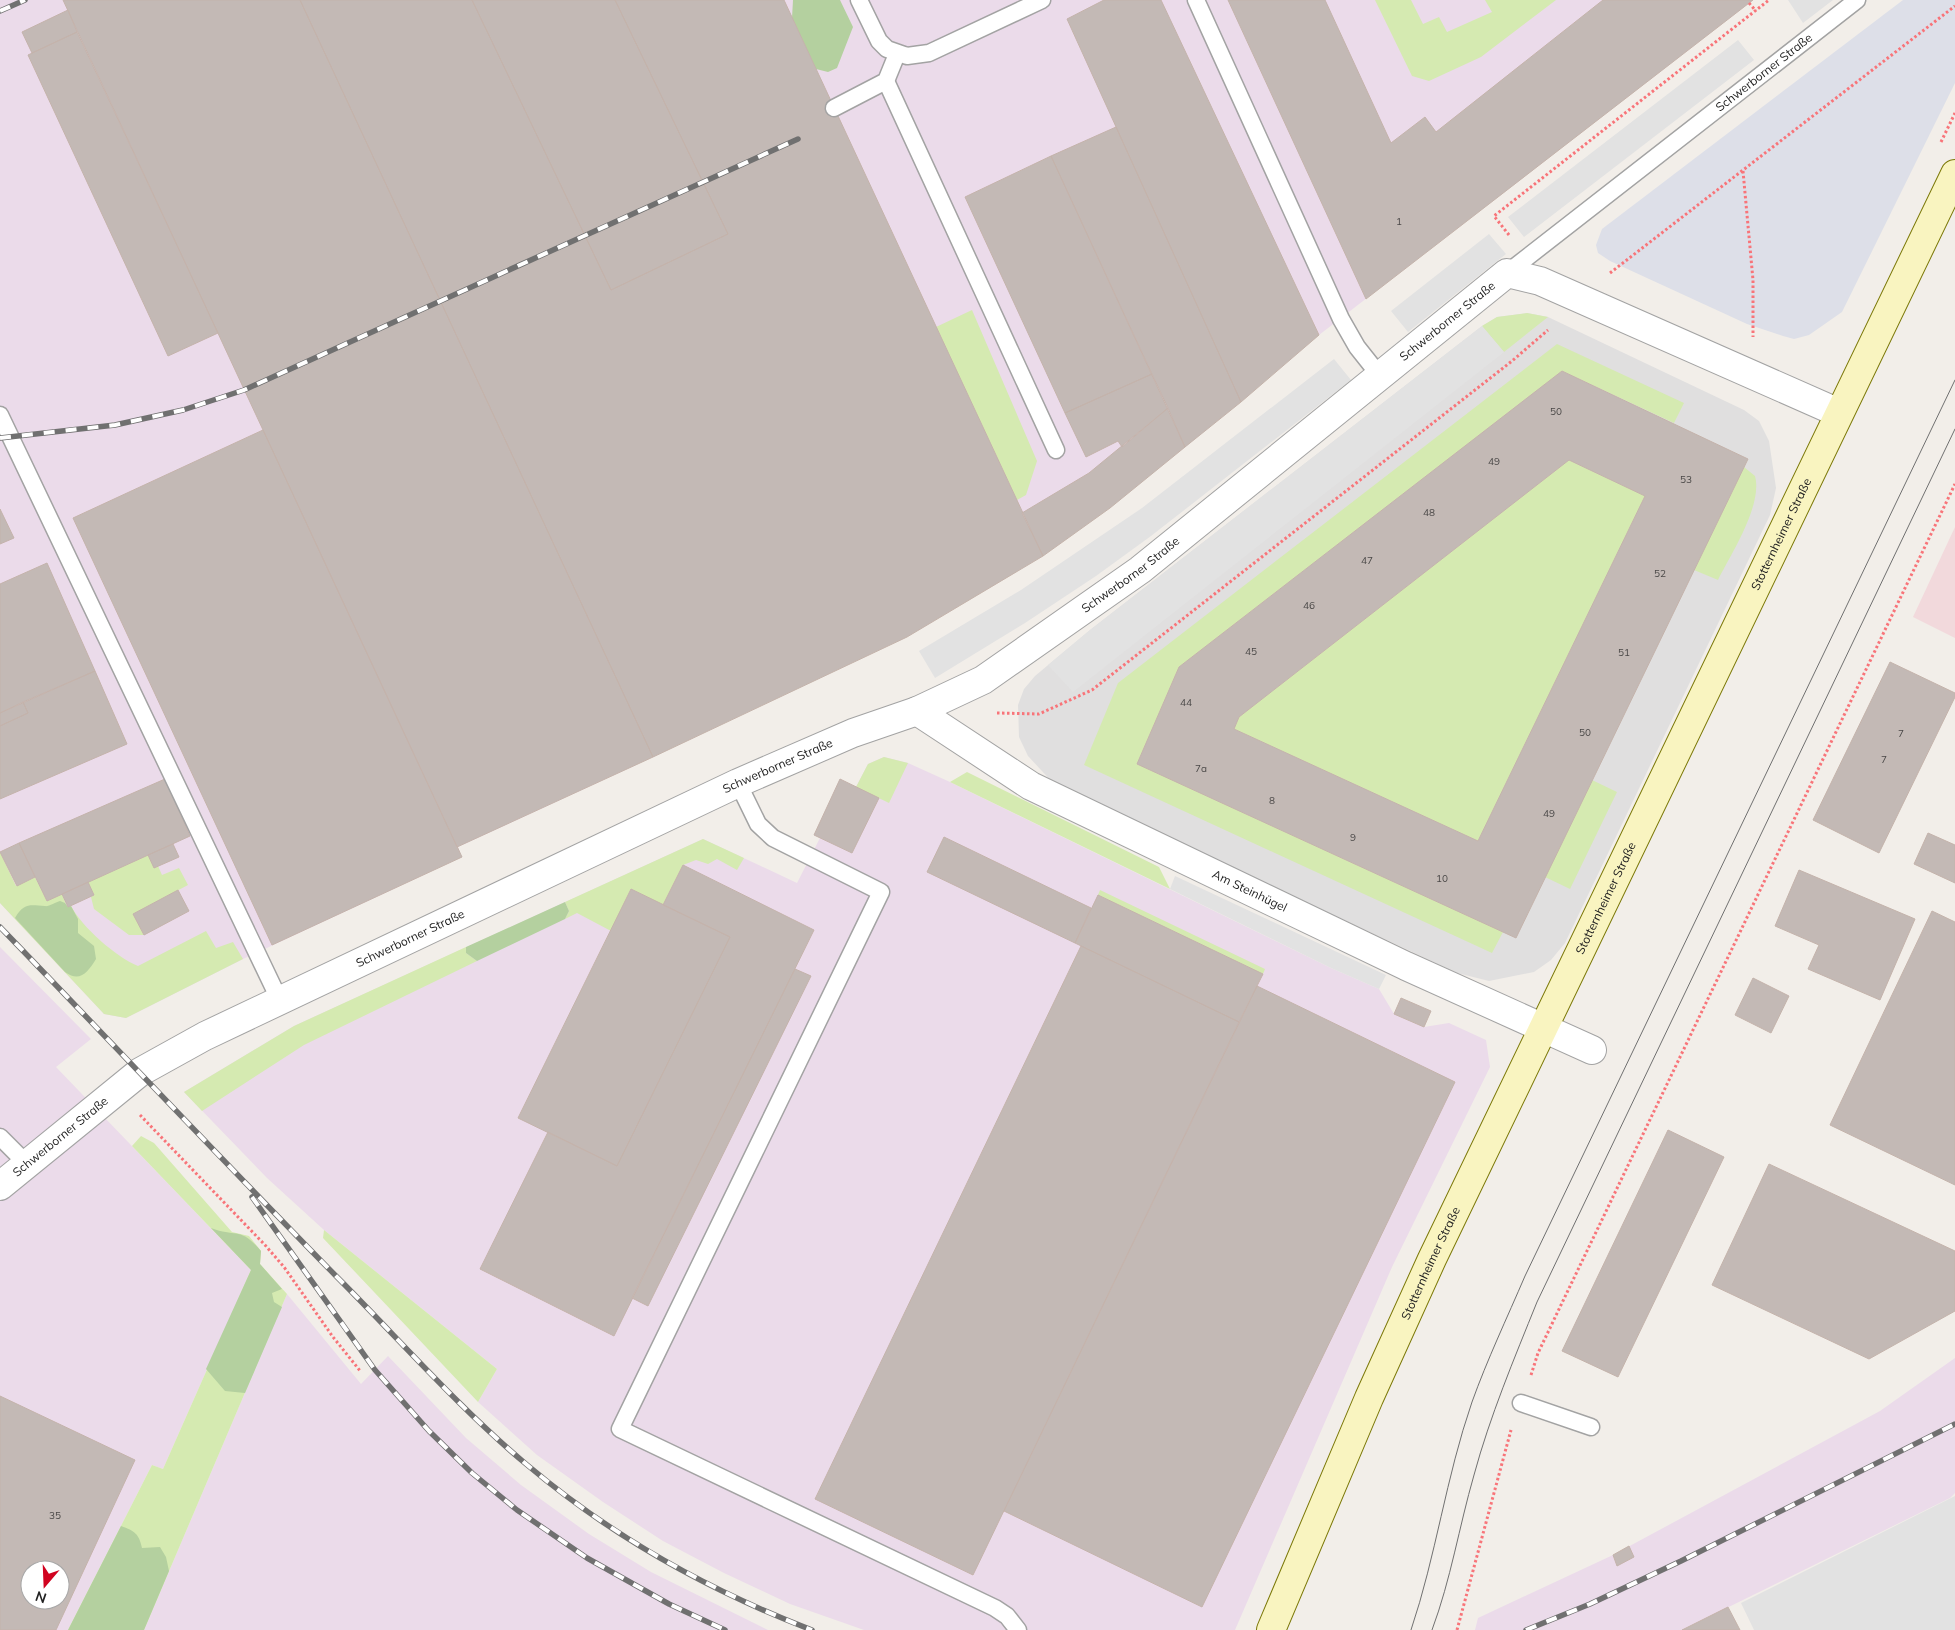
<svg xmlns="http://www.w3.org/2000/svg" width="1955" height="1630" font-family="Mulish,sans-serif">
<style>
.residential{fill:#e0dfdf}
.commercial{fill:#f2d9dc}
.industrial{fill:#ebdbea;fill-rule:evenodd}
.grass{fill:#d5eab1}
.forest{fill:#b4d09f}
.parking{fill:#e2e2e2}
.plaza{fill:#dddfe8}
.building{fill:#c3b9b5;stroke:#c4b3ab;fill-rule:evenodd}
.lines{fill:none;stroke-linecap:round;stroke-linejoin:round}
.service-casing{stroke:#a3a3a3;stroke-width:19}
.minor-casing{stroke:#a3a3a3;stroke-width:30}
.tertiary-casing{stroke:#a3a3a3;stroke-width:30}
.secondary-casing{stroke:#7b7807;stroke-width:30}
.path{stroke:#f87479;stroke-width:3;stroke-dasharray:2.5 2.5;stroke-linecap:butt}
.service{stroke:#fff;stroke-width:16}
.minor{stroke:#fff;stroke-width:28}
.tertiary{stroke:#fff;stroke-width:28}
.secondary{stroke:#f9f4c0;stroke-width:28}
.tram{stroke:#707070;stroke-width:1}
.rail-casing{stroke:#707070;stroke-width:5.5}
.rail{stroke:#fff;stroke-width:4;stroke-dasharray:11;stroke-linecap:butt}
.labels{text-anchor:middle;stroke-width:4;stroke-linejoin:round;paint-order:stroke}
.number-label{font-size:10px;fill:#4a4847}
.street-label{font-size:12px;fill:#222;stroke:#fff}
</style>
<rect width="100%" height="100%" fill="#f2eee9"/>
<path class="residential" d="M1527 313 1548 317 1744 410 1759 421 1769 441 1776 488 1770 515 1565 943 1551 960 1534 972 1489 981 1457 973 1054 784 1028 756 1019 737 1018 705 1024 689 1035 676 1090 630 1482 326 1497 317Z"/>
<path class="commercial" d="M1955 527V638L1913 617Z"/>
<path class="industrial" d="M0 0H1753L1319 335 1185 447 1043 556 653 757 458 847 462 857 243 959 126 1018 104 1014 0 903Z
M884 757 908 763 950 782 1331 968 1379 989 1394 1014 1424 1027 1449 1023 1486 1040 1490 1067 1392 1267 1235 1630H864L790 1604 724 1573 663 1541 603 1502 537 1455 478 1402 497 1369 324 1230 267 1178 184 1092 294 1026 703 839 797 883 820 838 814 835 840 779 856 787 868 764Z
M0 947 91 1039 56 1067 251 1270 163 1469 152 1465 68 1630H0ZM30 1570H60V1600H30Z
M287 1294 361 1384 388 1356 466 1438 521 1485 589 1534 651 1572 768 1630H144Z
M1955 1358V1493L1950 1498 1682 1630H1475L1478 1618 1613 1555 1880 1411Z"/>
<path class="grass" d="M1375 0H1411L1423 24 1439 17 1447 32 1492 12 1485 0H1556L1481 57 1429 81 1412 76Z
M972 310 1037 461 1026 495 1017 500 936 327Z
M1527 313 1548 317 1504 352 1482 326 1497 317Z
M1557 344 1684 403 1674 423 1562 371 1179 667 1137 764 1503 932 1492 953 1084 765 1118 683Z
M1569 460 1645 496 1478 841 1234 729 1239 717Z
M1744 467 1755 476C1763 505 1731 554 1718 580L1694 570Z
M884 757 908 763 889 803 856 787 868 764Z
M967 772 1159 867 1170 889 950 782Z
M1592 780 1617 792 1570 889 1545 877Z
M703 839 744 858 737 870 717 859 708 864 696 860 683 865 663 905 631 889 611 931 577 913 565 919 569 911 565 902Z
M0 852 16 886 35 877 47 901 62 894 67 907 71 906C82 927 116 957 138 966L206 931 216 948 233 942 243 959 126 1018 104 1014 0 903Z
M148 855 154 868 158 866 162 875 179 868 188 885 133 914 144 935H129L94 909 91 897 94 895 88 882Z
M1100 890 1265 969 1263 974 1098 895Z
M466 947V953L477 961 304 1045 202 1111 184 1092 294 1026Z
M141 1136 154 1143 232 1232 249 1236 261 1251 260 1264 287 1294 144 1630H68L152 1465 163 1469 251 1270 132 1146Z
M324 1230 497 1369 478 1402 323 1238Z"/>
<path class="forest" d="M793 0H840L853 27 837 68 828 72 816 69 792 18Z
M60 901 65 903 68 907 71 906 78 919V933L94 946 96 959C88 972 80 983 65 972L15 918C24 903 29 905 45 906 48 907 56 902 60 901Z
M565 902 569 911 565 919 477 961 466 953V947Z
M211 1228C237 1238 240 1226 261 1251L260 1264 282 1289 272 1293 274 1302 282 1307 245 1393 225 1391 206 1369 251 1270Z
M121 1526C135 1531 139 1534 142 1548L160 1547 166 1557 169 1571 144 1630H68Z"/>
<path class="parking" d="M1788 0H1833L1803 23Z
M1738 40 1754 60 1524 237 1508 217Z
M1489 234 1506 254 1408 332 1391 311Z
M1482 326 1504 352 1073 692 1048 665 1090 630Z
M1334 359 1351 380 1151 536 1096 576 1025 623 935 678 919 651 1021 590 1142 508Z
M1175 876 1386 975 1379 989 1331 968 1170 889Z
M1955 1496V1630H1754L1741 1603Z"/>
<path class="plaza" d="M1903 0H1955V83L1842 312 1809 335 1794 339 1783 336 1747 324 1610 261 1598 253 1596 245 1602 229Z"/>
<path class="building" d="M63 0H300L653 757 457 847Z
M300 0H472L611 290 728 234 615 0H784L1043 556 907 637 653 757Z
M472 0H615L728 234 611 290Z
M1104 0H1161L1319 335 1241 402 1067 19Z
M1228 0H1325L1391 143 1425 117 1436 132 1603 0H1753L1366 299Z
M68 10 77 32 32 53 22 32Z
M77 32 218 333 168 356 28 55Z
M1116 127 1241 402 1185 447 1051 156Z
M1051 156 1152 374 1065 413 965 197Z
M1562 371 1748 459 1516 938 1137 764 1179 667ZM1569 460 1645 496 1478 841 1234 729 1239 717Z
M1152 374 1168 408 1122 447 1118 441 1086 457 1065 413Z
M1168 408 1185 447 1110 508 1043 556 1022 513 1089 473Z
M263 430 462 857 272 945 73 518Z
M0 509 14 538 0 544Z
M47 563 95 671 0 713V584Z
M1890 662 1955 693V697L1879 853 1813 820Z
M95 671 127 744 0 799V726L28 713 23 702Z
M23 702 28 713 0 726V713Z
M165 779 190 836 47 901 19 843Z
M840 779 879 798 852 853 814 835Z
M1928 833 1955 845V883L1914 864Z
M944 837 1091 908 1075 943 927 872Z
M19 843 35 877 17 886 0 852Z
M173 844 179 857 154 868 148 855Z
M683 865 814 930 614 1336 480 1269 548 1132 617 1166 730 937 663 905Z
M1799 870 1915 919 1880 1000 1808 969 1819 945 1775 926Z
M88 882 94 895 68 907 62 894Z
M631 889 730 937 617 1166 518 1118Z
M178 890 189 911 144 935 133 914Z
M1098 895 1263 974 1239 1022 1075 943Z
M1932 911 1955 922V1185L1830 1125Z
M1081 946 1239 1022 973 1575 815 1499Z
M795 969 811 976 648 1306 632 1298Z
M1753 978 1789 996 1771 1033 1735 1015Z
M1257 986 1455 1082 1202 1607 1004 1511Z
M1401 998 1431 1011 1424 1027 1394 1014Z
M1668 1130 1724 1157 1618 1377 1562 1351Z
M1769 1164 1955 1251V1311L1869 1359 1712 1285Z
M0 1396 135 1460 56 1630H0ZM30 1570H60V1600H30Z
M1629 1546 1634 1557 1617 1566 1613 1555Z
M1728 1607 1740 1630H1682Z"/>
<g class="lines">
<g class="service-casing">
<g id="service">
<path d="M859 0 879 41 887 49 907 56 929 53 1042 0"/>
<path d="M1196 0 1341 319 1357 347 1380 376"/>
<path d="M886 81 1056 450"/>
<path d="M834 108 886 81 897 54"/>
<path id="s1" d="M1507 273 1857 0"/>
<path d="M0 415 279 999"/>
<path d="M738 783 758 824 773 838 881 892 620 1429 995 1608 1007 1616 1018 1630"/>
<path d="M0 1137 27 1164"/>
<path d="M1521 1403 1591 1427"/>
</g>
</g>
<g class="minor-casing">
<g id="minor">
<path id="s2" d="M917 711 1031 786 1406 966 1592 1050"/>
</g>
</g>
<g class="tertiary-casing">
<g id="tertiary">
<path id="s3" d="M0 1186 140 1072 205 1036 738 783 853 733 917 711 983 680 1140 570 1507 273 1540 281 1839 413"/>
</g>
</g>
<g class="secondary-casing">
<g id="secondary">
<path id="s4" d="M1271 1630 1369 1398 1432 1259 1955 174"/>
</g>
</g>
<path class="path" d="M1749 3 1756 11
M1941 142 1955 113
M1743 171 1753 280V337
M1509 235 1494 216 1769 0
M1610 273 1955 6
M997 713 1039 714 1092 690 1512 361 1548 330
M140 1115 265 1245 284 1267 333 1337 361 1372
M1531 1375 1538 1353 1955 484
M1457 1630 1511 1430"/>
<use href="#service" class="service"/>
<use href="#minor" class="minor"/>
<use href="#tertiary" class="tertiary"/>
<use href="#secondary" class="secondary"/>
<path class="tram" d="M1411 1630C1436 1556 1446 1477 1472 1402 1487 1360 1507 1318 1525 1276L1955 380
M1432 1630C1451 1579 1459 1527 1474 1475 1490 1416 1514 1359 1537 1302L1955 429"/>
<g class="rail-casing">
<path id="rail" d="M0 11 25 0
M0 438 115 425 183 410 244 390 798 139
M0 927C112 1043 223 1161 336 1276 399 1339 458 1407 526 1464 610 1535 710 1591 812 1630
M252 1197 375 1370 429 1431 472 1473 517 1510 587 1558 669 1604 725 1630
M1526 1630 1590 1604 1681 1561 1955 1424"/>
</g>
<use href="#rail" class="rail"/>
</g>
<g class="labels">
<g class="number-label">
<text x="1399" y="225">1</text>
<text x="1556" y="415">50</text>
<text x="1494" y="465">49</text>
<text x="1686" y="483">53</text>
<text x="1429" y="516">48</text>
<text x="1367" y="564">47</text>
<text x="1660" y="577">52</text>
<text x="1309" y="609">46</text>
<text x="1251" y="655">45</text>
<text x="1624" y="656">51</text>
<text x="1186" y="706">44</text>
<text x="1585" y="736">50</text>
<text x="1901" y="737">7</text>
<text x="1884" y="763">7</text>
<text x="1201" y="772">7a</text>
<text x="1272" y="804">8</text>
<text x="1549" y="817">49</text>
<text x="1353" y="841">9</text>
<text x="1442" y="882">10</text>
<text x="55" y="1519">35</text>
</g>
<g class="street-label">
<text dy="4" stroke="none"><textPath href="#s1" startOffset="326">Schwerborner Straße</textPath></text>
<text dy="4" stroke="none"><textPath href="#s3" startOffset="1698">Schwerborner Straße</textPath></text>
<text dy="4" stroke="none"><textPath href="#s4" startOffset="1209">Stotternheimer Straße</textPath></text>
<text dy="4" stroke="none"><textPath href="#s3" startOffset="1292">Schwerborner Straße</textPath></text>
<text dy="4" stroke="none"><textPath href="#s3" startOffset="888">Schwerborner Straße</textPath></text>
<text dy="4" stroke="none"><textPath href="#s2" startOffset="379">Am Steinhügel</textPath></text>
<text dy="4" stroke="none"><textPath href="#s4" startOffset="805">Stotternheimer Straße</textPath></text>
<text dy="4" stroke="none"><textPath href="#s3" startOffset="482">Schwerborner Straße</textPath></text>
<text dy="4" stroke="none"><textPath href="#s3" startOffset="78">Schwerborner Straße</textPath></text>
<text dy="4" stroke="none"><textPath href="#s4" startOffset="400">Stotternheimer Straße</textPath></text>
</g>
</g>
<g transform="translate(45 1585) rotate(199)"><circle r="24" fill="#ffffff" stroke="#a7a7a7"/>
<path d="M0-4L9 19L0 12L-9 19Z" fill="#d10320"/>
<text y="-8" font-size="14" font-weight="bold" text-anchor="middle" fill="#222222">N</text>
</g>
</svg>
